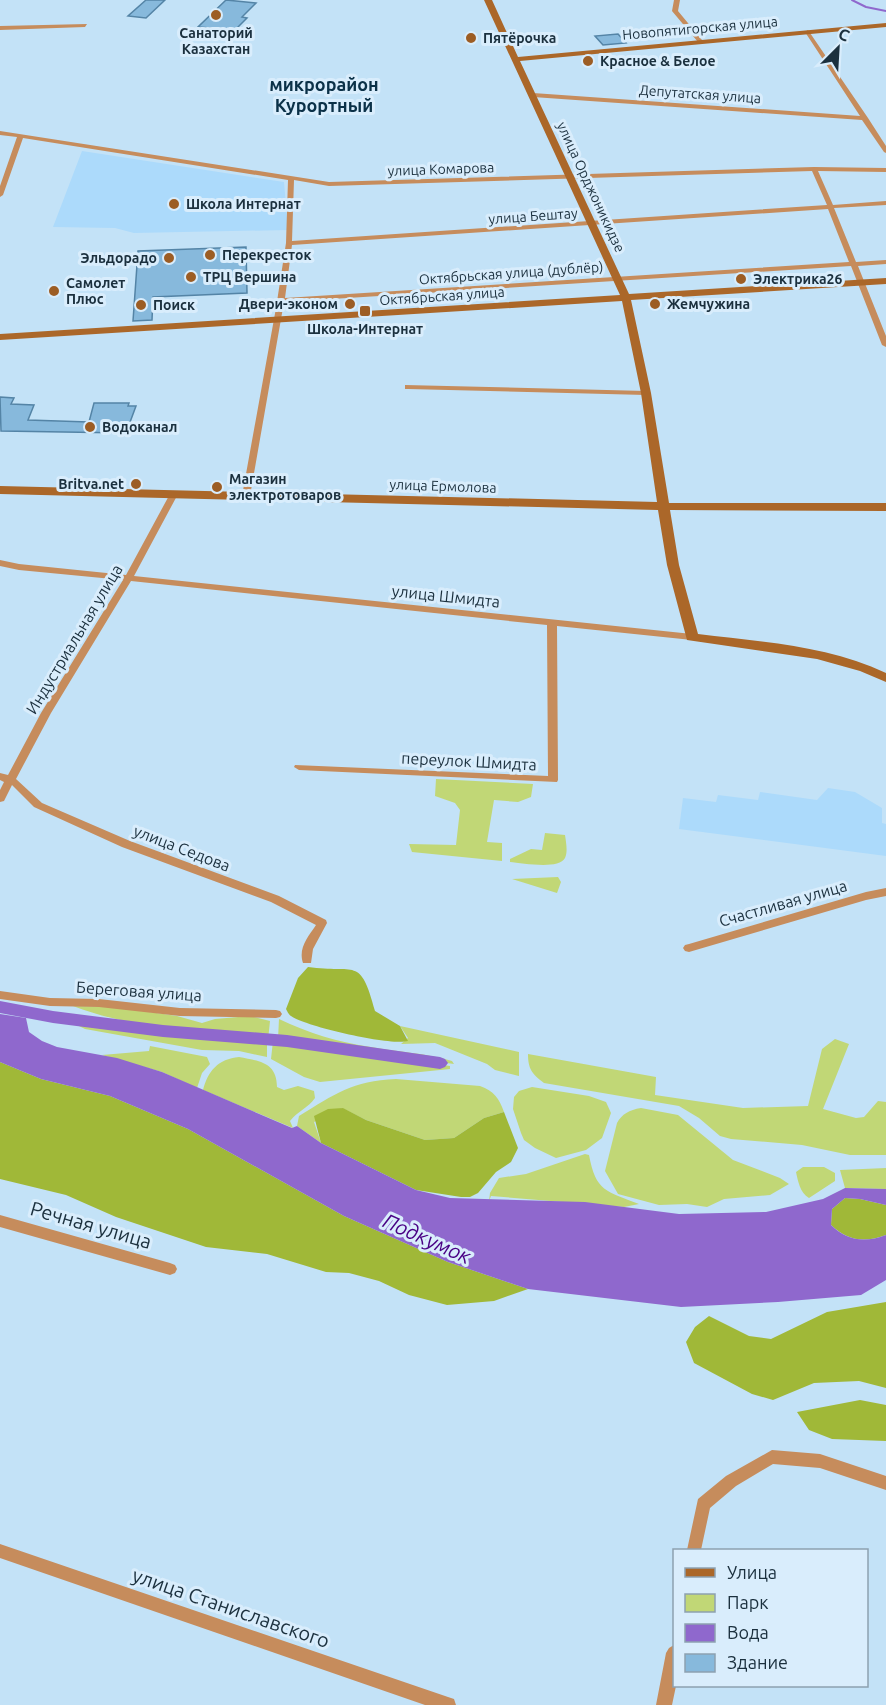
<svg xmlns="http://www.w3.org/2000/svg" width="886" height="1705" font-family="Ubuntu,sans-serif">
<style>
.built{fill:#acdafb}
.green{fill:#c1d776}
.forest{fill:#a0b838}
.water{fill:#8f68cd}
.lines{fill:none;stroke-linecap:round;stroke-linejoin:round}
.stream{stroke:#8f68cd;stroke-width:2}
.canal{fill:#8f68cd;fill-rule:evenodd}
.building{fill:#87b9dc;stroke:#5484a6;stroke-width:1.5}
.street{fill:#c68c5c;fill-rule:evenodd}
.secondary{fill:#ab6729;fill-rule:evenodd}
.poi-dot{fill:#9c5d24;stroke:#d9edfc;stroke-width:2}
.labels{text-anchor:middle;stroke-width:6;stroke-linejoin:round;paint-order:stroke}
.far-street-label{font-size:14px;fill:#1b303e;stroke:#d9edfc}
.far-poi-label{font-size:14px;font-weight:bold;fill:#1b303e;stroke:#d9edfc;text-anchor:start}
.street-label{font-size:16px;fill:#1b303e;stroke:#d9edfc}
.far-district-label{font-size:18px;font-weight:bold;fill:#0b3148;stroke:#d9edfc}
.near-street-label{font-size:20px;fill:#1b303e;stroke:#d9edfc}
.near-water-label{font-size:21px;font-style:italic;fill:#480084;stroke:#d9edfc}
</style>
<rect width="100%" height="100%" fill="#c3e2f7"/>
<path class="built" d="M82 151 284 182 288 230 134 233 115 228 53 227Z
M828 788 855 792 882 808V823L886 824V856L679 829 683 798 716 802 718 795 758 800 760 792 817 800Z"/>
<path class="green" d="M436 779 533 784 531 797 518 802 494 800 487 842 502 843V861L412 852 409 844 456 845 460 810 455 803 435 796Z
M545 833 565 835C566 842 568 852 565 858 559 870 522 863 510 862V859L531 849 542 850Z
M558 877 561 882 557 893 512 879Z
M73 1006 115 1007 177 1016 202 1023 215 1019 250 1016 270 1021 268 1040C203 1033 134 1029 73 1006Z
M279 1019C308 1033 338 1042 371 1047 399 1052 425 1053 452 1061L454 1064 278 1039Z
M67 1020 267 1044V1057L239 1051 202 1050 85 1029Z
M400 1026 519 1052V1076L495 1070 487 1064 435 1043 401 1044 408 1038Z
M835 1039 849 1044 823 1109 856 1118 864 1117 878 1101 886 1102V1155H850L802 1145 731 1139 720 1136 699 1118 679 1106 544 1083C532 1074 528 1069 528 1054L656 1077 655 1095 743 1108 808 1106 822 1049Z
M273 1041 437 1064 450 1066V1069L320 1082 304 1077 271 1059Z
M150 1046 207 1057 210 1064 202 1073 197 1088 162 1072 102 1055 149 1051Z
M239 1057C259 1061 277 1062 277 1087L284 1090 298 1086 314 1091 315 1098C308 1108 298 1111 290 1121L293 1128 203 1090C208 1071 218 1059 239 1057Z
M396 1079 480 1086C494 1091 499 1098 504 1112L484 1118 454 1138 425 1140 366 1120 342 1108 314 1122 321 1143 297 1126 299 1116C335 1094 352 1081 396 1079Z
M532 1087 589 1096 606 1102 611 1113 602 1138 586 1150 556 1158 535 1148 524 1140 521 1133 513 1109 514 1097 519 1091Z
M641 1108 678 1115 733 1160 780 1178 789 1184 770 1195 724 1199 707 1207 687 1204 659 1205 618 1194 605 1171 617 1123C622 1114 629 1110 641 1108Z
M585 1154 589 1155C596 1192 606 1191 639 1204L624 1207 491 1196 489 1201 490 1193 499 1178 526 1174Z
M803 1167H824L835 1173V1181L809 1198C800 1193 798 1181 796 1172Z
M886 1168V1189L845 1188 840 1170Z"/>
<path class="forest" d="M308 967C356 974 360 955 375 1011L400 1026 408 1041C391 1046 307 1027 291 1016 289 1015 287 1011 286 1009L298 978Z
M0 1062 41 1079 110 1096 188 1129 344 1216 448 1262 528 1289 494 1301 447 1305 409 1295 379 1281 349 1273 326 1272 267 1254 206 1247 116 1217 66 1195 0 1179Z
M343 1108 366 1120 425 1140 454 1138 484 1118 504 1112 518 1148 511 1162 496 1172 478 1193 470 1197H461L416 1190 321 1143 314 1116 328 1109Z
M845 1198 860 1199 886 1205V1235C864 1243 848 1241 831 1225L832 1209Z
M886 1302V1388L859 1381 814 1383 773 1400 752 1394 694 1363 686 1342 695 1327 709 1316 749 1336 771 1339 827 1312Z
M860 1400 886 1405V1441L832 1439 809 1430 797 1412Z"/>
<path class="water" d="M0 1014 26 1018 29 1032 42 1041 57 1047 117 1058 162 1072 292 1128 297 1126 321 1143 416 1190 450 1198 585 1202 679 1214 766 1212 823 1199 845 1188 886 1189V1205L860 1199 845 1198 832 1209 831 1225C847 1241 865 1243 886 1235V1280L861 1295 778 1302 681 1307 528 1289 448 1262 344 1216 188 1129 110 1096 41 1079 0 1062Z"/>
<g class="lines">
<path class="stream" d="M852 0 866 7 886 11"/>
<path class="canal" d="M0 1001 53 1011 163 1025 287 1035 440 1057 445 1059 448 1063 445 1067 440 1069 287 1047 163 1037 53 1023 0 1013Z"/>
</g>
<path class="building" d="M146 0H165L146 18 128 16Z
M226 0 256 3 242 17 247 18 235 30 198 27Z
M618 34 626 43 603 45 595 36Z
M246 247 247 293 153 297 152 320 133 321 138 251Z
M0 397 14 398 11 404 34 405 28 420 89 422 94 403H129L128 406H136L126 433 1 431Z"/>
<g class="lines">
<path class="street" d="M674 0H680L678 11 702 40V42H698L672 11Z
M87 24 85 27 0 30V26Z
M808 30 868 118 886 146V153L884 152 862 120 533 97 530 95 533 93 860 116 805 32Z
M0 131 329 182 814 167 886 168V172L818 171 833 205 886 201V205L834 208 856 262 886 260V264L858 266 886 336V347L882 345 851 266 284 302 250 496 246 498 242 496 276 308 286 243 288 180 23 138 3 195 0 197V186L17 137 0 135ZM812 171 827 205 292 241 294 180 329 186ZM828 209 849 262 285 298 292 245Z
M405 385 646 391 650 393 646 395 408 389H405Z
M171 492H177L178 494 134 576 692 634 697 637 692 640 557 626 558 780 557 782 299 770 294 767 295 765 548 776 547 625 131 581 51 713 16 779 42 803 130 841 279 896 326 920 327 923 313 949 311 963H303C298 948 308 937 316 925L271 902 122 847 34 807 12 785 4 801 0 802V790L4 782 0 780V773L8 775 41 713 123 580 19 570 0 566V560L19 564 126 575Z
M886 888V896L866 900 689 952 685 951 683 948 685 945 689 944 866 892Z
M0 991 50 998 99 999 180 1008 276 1010 280 1011 282 1014 280 1017 276 1018 180 1016 99 1007 50 1006 0 999Z
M0 1215 170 1263 175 1265 177 1269 175 1273 170 1275 0 1227Z
M772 1450 820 1454 886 1476V1490L820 1468 773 1464 736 1486 710 1508 701 1550H687L698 1499 726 1476Z
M0 1544 448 1697 454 1699 456 1705H425L0 1558Z
M674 1645 676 1686 672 1705H656L666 1653 669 1648Z"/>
<path class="secondary" d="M484 0H492L518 57 886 23V27L520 61 629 294 886 278V284L631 300 651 393 669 503H886V511L670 510 679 565 698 634C761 642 827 645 886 673V682L860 671 817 659 687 640 667 565 658 510 0 494V486L657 502 641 393 622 301 0 340V334L620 295Z"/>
</g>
<g class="poi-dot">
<circle cx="216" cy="15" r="6"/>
<circle cx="471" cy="38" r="6"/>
<circle cx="588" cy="61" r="6"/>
<circle cx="174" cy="204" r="6"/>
<circle cx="210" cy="255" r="6"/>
<circle cx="169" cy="258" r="6"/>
<circle cx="191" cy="277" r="6"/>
<circle cx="741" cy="279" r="6"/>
<circle cx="54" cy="291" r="6"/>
<circle cx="350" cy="304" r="6"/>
<circle cx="655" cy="304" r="6"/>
<circle cx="141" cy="305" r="6"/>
<rect x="359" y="305" width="12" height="12" rx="3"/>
<circle cx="90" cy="427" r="6"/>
<circle cx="136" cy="484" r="6"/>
<circle cx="217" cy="487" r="6"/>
</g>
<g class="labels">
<g class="far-street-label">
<text transform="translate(700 28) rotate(-5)" y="5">Новопятигорская улица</text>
<text transform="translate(700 94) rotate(4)" y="5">Депутатская улица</text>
<text transform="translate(441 169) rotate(-2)" y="5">улица Комарова</text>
<text transform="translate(591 187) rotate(65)" y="5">улица Орджоникидзе</text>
<text transform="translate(533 216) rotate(-4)" y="5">улица Бештау</text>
<text transform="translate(511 273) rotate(-4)" y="5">Октябрьская улица (дублёр)</text>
<text transform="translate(442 296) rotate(-4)" y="5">Октябрьская улица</text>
<text transform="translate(443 486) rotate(2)" y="5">улица Ермолова</text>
</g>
<g class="far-poi-label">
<text x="216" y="38" text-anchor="middle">Санаторий<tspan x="216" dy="16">Казахстан</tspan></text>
<text x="483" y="43">Пятёрочка</text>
<text x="600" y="66">Красное &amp; Белое</text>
<text x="186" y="209">Школа Интернат</text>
<text x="222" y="260">Перекресток</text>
<text x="157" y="263" text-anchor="end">Эльдорадо</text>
<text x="203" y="282">ТРЦ Вершина</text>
<text x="753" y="284">Электрика26</text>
<text x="66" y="288">Самолет<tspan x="66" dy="16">Плюс</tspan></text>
<text x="338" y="309" text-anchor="end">Двери-эконом</text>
<text x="667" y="309">Жемчужина</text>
<text x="153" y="310">Поиск</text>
<text x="365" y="334" text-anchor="middle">Школа-Интернат</text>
<text x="102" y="432">Водоканал</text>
<text x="229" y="484">Магазин<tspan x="229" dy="16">электротоваров</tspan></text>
<text x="124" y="489" text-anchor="end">Britva.net</text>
</g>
<g class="street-label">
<text transform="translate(446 596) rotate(6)" y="6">улица Шмидта</text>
<text transform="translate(74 639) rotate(-59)" y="6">Индустриальная улица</text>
<text transform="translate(469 761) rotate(3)" y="6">переулок Шмидта</text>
<text transform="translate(182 848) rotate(21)" y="6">улица Седова</text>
<text transform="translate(783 903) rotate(-16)" y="6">Счастливая улица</text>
<text transform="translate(139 991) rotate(4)" y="6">Береговая улица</text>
</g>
<g class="far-district-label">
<text x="324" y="91">микрорайон<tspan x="324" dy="21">Курортный</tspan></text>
</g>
<g class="near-street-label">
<text transform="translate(91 1225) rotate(16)" y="7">Речная улица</text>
<text transform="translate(231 1608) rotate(19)" y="7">улица Станиславского</text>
</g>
<g class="near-water-label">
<text transform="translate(427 1239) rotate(24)" y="7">Подкумок</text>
</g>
</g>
<rect x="673" y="1549" width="195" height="138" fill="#d9edfc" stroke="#8da1b0" stroke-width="1.5"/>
<rect x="685" y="1568" width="30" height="9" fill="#ab6729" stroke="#8da1b0" stroke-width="1.5"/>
<text x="727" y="1579" font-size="18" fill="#1b303e">Улица</text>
<rect x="685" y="1594" width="30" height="18" fill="#c1d776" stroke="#8da1b0" stroke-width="1.5"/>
<text x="727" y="1609" font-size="18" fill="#1b303e">Парк</text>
<rect x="685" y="1624" width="30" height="18" fill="#8f68cd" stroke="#8da1b0" stroke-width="1.5"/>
<text x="727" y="1639" font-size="18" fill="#1b303e">Вода</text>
<rect x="685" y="1654" width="30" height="18" fill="#87b9dc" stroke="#8da1b0" stroke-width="1.5"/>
<text x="727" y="1669" font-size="18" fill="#1b303e">Здание</text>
<g transform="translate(838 48) rotate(24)" stroke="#d9edfc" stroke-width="4.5" paint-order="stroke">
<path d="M0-4.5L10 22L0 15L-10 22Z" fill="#1b303e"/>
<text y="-9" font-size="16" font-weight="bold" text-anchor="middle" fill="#1b303e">С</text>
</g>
</svg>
